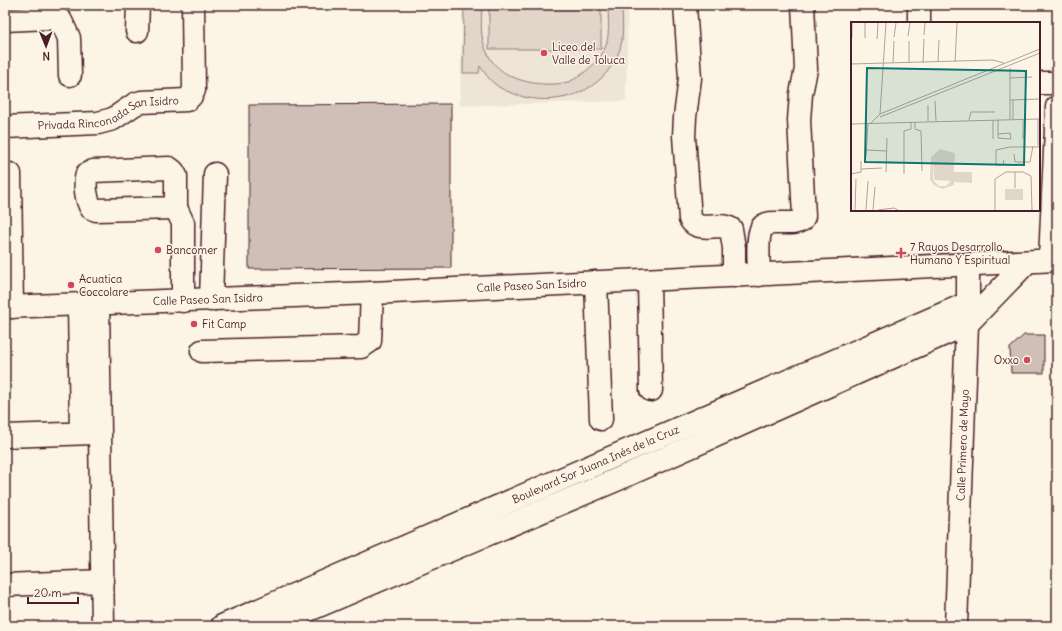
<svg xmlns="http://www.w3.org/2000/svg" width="1062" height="631" font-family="Delius,sans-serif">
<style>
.built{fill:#eee5d7}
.green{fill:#e2d5ca;stroke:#967a7a}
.building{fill:#cfc0b7;stroke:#4a1f2b}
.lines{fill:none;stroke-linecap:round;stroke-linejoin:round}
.minor-casing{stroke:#4a1f2b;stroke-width:25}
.major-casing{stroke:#4a1f2b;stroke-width:25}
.minor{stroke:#fcf5e5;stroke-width:22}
.major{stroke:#fcf5e5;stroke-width:22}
.poi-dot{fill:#d1495b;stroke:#fcf5e5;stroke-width:1.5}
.labels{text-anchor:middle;stroke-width:3;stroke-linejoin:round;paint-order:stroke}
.poi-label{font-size:11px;fill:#4a1f2b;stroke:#fcf5e5;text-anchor:start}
.street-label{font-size:11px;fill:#4a1f2b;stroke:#fcf5e5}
.inset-road{fill:none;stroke:#b59f9b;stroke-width:1}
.view{fill:#0f766e;fill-opacity:0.15;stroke:#0f766e;stroke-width:2}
.inset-edge{fill:none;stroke:#4a1f2b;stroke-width:2}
</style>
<rect width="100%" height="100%" fill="#fcf5e5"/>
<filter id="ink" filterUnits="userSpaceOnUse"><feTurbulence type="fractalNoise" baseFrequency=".025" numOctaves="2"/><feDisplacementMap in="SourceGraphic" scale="8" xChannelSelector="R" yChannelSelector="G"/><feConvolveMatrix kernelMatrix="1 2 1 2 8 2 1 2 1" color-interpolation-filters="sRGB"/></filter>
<g filter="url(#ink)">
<path class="built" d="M462 5H628L626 101 460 106Z"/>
<path class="green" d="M464 5H482C481 27 479 41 492 61 507 82 544 88 568 82 582 77 602 59 606 45 610 34 608 16 608 5H622C622 20 625 40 618 54 602 91 562 106 524 97 514 94 504 91 496 85 489 80 485 73 480 66L479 73H463Z
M489 5H601V49H489Z"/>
<path class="building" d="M451 104V268L249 269V105Z
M1024 335H1044V373H1011L1010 348Z"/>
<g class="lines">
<g class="minor-casing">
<g id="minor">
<path d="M685 5 690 78 685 117 684 136 690 219C699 234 718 221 731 229L734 248V276"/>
<path d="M5 20 49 18 61 21 69 38 70 75"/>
<path d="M919 23V5"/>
<path d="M137 31 138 5"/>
<path d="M1039 83H1057"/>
<path id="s1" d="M5 127 98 123 113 119 135 104 141 102 187 100 191 96 194 90 193 5"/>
<path d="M169 168 173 171 176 176V208L96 210 91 208C86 199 84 184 87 174L93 171Z"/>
<path d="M10 174 12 307"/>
<path d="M176 208 183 223V301"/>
<path d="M1050 260 1057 107"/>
<path d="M759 275C759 265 756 232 763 226 768 222 775 223 781 223 789 223 795 224 802 220L804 216 799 120 801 94 806 69 803 5"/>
<path d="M649 280 651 390"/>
<path d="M596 282 601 419"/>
<path d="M211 300 215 174"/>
<path d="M98 304 103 626"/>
<path d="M79 305 81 433"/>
<path d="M202 351 361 347 370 341 372 293"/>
<path d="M5 436 95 433"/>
<path d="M5 585 103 581"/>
<path id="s2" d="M956 626 967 324"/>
</g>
</g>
<g class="major-casing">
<g id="major">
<path d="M968 265V317"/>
<path id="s3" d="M5 307 372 293 1057 260"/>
<path id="s4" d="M222 626 968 303"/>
<path d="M271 626 616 480 967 324 1027 262"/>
</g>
</g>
<use href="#minor" class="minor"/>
<use href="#major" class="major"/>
</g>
</g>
<g class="poi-dot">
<circle cx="544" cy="53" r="4"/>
<circle cx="158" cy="250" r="4"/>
<path d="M899 247h4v4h4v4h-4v4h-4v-4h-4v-4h4z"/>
<circle cx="71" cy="285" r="4"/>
<circle cx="194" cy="324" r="4"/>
<circle cx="1027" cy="360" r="4"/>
</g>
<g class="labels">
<g class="poi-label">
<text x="552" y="51">Liceo del<tspan x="552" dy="13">Valle de Toluca</tspan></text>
<text x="910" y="251">7 Rayos Desarrollo<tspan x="910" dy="13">Humano Y Espiritual</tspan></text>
<text x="166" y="254">Bancomer</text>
<text x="79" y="283">Acuatica<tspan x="79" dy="13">Coccolare</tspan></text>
<text x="202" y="328">Fit Camp</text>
<text x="1019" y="364" text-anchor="end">Oxxo</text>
</g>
<g class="street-label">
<text dy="4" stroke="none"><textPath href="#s1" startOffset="106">Privada Rinconada San Isidro</textPath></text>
<text dy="4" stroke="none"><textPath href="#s3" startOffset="527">Calle Paseo San Isidro</textPath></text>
<text dy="4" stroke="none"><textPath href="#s3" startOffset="203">Calle Paseo San Isidro</textPath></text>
<text dy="4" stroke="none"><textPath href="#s2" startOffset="181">Calle Primero de Mayo</textPath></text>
<text dy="4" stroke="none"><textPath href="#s4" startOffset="407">Boulevard Sor Juana Inés de la Cruz</textPath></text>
</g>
</g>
<g transform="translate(851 22)">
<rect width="189" height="189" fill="#fcf5e5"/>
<path d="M89 127 104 131 103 150H121V161L103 160V163L91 167 83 163 79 158 80 135ZM83 134V158L100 159 95 164H88L82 158ZM154 167H172V178H154Z" fill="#e2d5ca" fill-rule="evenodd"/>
<path class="inset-road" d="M73 13 74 1M57 14 59 1M43 15 45 1M1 16V1M14 16V1M26 17 27 1M87 40 88 18M104 40 106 1M42 41 43 19M58 41V19M72 41 73 17M0 42 142 38 153 41M159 56 181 55M159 78 189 77M84 79 85 99M77 83V99M29 92 35 1M29 95 189 31M159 97V46M162 97V78M118 98 120 90H144M147 98V112M64 100V107L70 109 71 149M20 101 29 92 189 27M0 102 189 97M159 111 160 117 147 116V112ZM142 117V98M172 117V97M187 124V97M15 128 36 129M163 132 164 140H179L182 124M15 134 17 101M153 138 152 143H145V128L159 125H189M10 147 31 146M35 150 36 116M0 152 10 150V139M53 152V109L60 107V100M164 166V150M4 188 5 157M15 188 17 159M22 188 24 165M27 188 43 186 47 188M144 188V157L155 150H172L180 154 181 188"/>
<path class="view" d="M16 46 175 49 173 143 14 140Z"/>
<rect width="189" height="189" class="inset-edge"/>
</g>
<rect width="1062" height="631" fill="none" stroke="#fcf5e5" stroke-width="20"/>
<rect x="10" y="10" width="1042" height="611" fill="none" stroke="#4a1f2b" stroke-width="1.5" filter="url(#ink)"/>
<g transform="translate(46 46) rotate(179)" stroke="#fcf5e5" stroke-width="3" paint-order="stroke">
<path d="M0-3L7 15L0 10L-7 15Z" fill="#4a1f2b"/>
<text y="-6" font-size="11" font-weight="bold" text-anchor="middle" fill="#4a1f2b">N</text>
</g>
<path d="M28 597v6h50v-6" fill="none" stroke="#4a1f2b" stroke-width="2"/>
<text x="34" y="597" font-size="12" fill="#4a1f2b" stroke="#fcf5e5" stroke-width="3" paint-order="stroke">20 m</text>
</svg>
